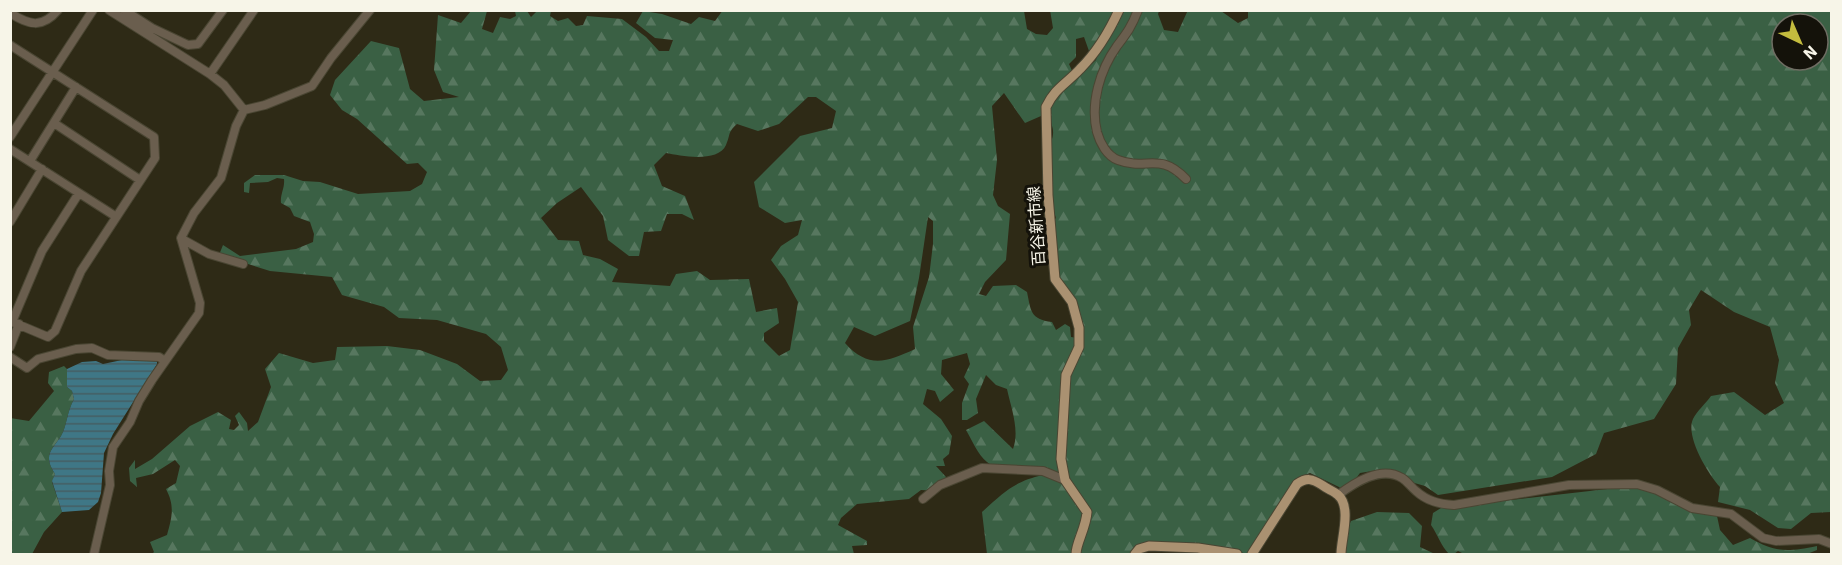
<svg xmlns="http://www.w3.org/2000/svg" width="1842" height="565" font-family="'IBM Plex Sans','Noto Sans JP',sans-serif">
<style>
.forest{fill:url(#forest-firs);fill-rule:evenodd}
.water{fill:url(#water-rules)}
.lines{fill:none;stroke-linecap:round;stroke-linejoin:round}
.minor-casing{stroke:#4a4633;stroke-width:10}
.major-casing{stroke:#4a4633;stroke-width:11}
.minor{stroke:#6a5e4e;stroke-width:8}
.major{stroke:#aa9171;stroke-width:9}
.labels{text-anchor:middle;stroke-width:6;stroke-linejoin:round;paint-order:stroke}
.street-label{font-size:16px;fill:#f7f5e8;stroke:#14120a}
</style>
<defs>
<pattern id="forest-firs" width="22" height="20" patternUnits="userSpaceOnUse" patternTransform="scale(1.5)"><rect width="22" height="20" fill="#3a6044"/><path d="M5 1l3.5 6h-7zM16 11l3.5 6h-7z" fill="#57775f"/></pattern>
<pattern id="water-rules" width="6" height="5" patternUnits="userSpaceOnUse" patternTransform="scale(1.5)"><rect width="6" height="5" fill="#3f7786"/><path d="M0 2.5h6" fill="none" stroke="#455e63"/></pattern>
</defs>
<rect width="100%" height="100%" fill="#2e2a16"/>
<path class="forest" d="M723 10 1024 11 1027 29 1036 34 1047 35 1053 28 1050 10 1159 11 1158 14 1164 30 1178 32 1188 10 1221 11 1238 23 1248 18V10L1831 11V512L1811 513 1791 529 1778 528 1750 510 1718 502 1720 487C1708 474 1685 436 1693 419 1697 411 1706 403 1711 396L1734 392 1765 415 1784 403 1775 383 1779 360 1770 327 1734 312 1701 290 1689 310 1691 325 1678 348 1676 384 1654 419 1604 433 1596 454 1552 477 1438 495 1425 486 1372 471 1360 473 1345 493 1339 487 1310 473 1295 479 1247 554 1213 545 1153 544 1136 547 1131 554H1080L1092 511 1069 477 1064 462 1068 379 1081 353 1084 334 1079 316 1058 278 1052 222 1056 218 1050 200 1051 142C1056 130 1051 125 1048 113L1056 97 1096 60 1099 49 1089 51 1084 37 1076 39V57L1069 64 1073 73 1049 92 1041 116 1025 123 1004 93 992 106 997 160 993 195 998 206 1010 214 1006 260 985 282 979 294 986 296 993 286 1016 285 1027 292C1031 311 1030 319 1052 322L1056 330 1065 324 1070 327 1071 337 1077 338 1060 395V458L1063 476C1032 454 1013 484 987 462 978 455 972 440 966 430L984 421 1013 449C1020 430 1011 408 1007 389L996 385 986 375 976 399 978 413 967 420H962V403L969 384 964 377 970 364 967 353 942 360 941 374 954 390 940 402 935 391 927 389 923 404 941 419 952 436 949 454 943 459 945 466H936L946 477 939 491 921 490 909 499 857 504 841 518 838 525 867 541V545L852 546 854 554H152L154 552 150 542 167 535C172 517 175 506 166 489L176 483 180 466 175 460 153 474 136 478 137 487 130 481 129 468 135 460V469L152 459 190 426 218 412 231 420 229 429 234 430 239 425 235 416 239 412 247 423 248 431 258 422 271 387 265 369 279 353 313 363 335 360 337 347 387 346 420 350 457 364 480 381 501 380 508 370 501 347 486 334 437 320 399 318 384 307 342 295 332 277 270 271 219 255 223 245 240 256 296 249 313 242 314 234 310 222 294 216 290 208 281 203C280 194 285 188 284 179L277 178 268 182 250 183 249 193 244 192V183L255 175H284L303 181 320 182 358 194 410 191 422 184 427 172 418 163 407 164 357 119 342 110 330 95 335 80 371 41 399 48 410 89 424 101 459 97 443 92 434 70 438 15 461 23 471 11H487L482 29 493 33 500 17 510 19 516 16 515 11H527L531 17 537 11H551L550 16 558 21 568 18 576 26 583 25 587 16 622 19 646 37 659 51H669L673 40 655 38 636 23 643 11 662 14 691 24 699 17 715 21ZM1782 24H1818V60H1782ZM808 97H816L836 111 832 128 800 136 754 182 759 207 785 223 802 220 798 235 781 246 771 260 785 279 798 302 790 350 779 356 764 341V333L779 323 777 308 756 312 749 279 710 280 697 271 676 274 670 286 612 282 618 269 600 259 583 255 579 241 558 240 541 218 557 203 581 187 603 216 608 240 629 256H639L644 232 661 231 667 214H682L694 220 685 196 662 186 654 165 666 153C681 156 718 163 726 145 731 134 727 133 737 124L758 131 779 124ZM928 217 933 221V244L929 277 913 327 915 349C887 362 868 369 845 343L854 327 875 336 910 321 919 278Z
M64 366 67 369V387L72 391 74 399C67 411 67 426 61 436 51 451 43 455 55 474L52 482 62 512 44 532 32 554H11L10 418 29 421 54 391 48 383 49 372Z
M1043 475 1060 481 1083 512 1073 554H987L982 512C1004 492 1013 482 1043 475Z
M1625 487 1647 489 1692 510 1717 516 1720 530 1733 545 1750 538C1777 553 1787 552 1817 546V550L1807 554H1464L1458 551 1454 554H1449C1441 546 1438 535 1431 525L1433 513 1441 508Z
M1377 512 1409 513 1422 526 1420 547 1435 554H1343V539L1351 521Z"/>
<path class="water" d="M157 358V364L113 434 104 453 101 493 98 502 89 510 62 512 52 481 55 474C43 455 51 451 61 436 67 426 67 411 74 399L72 391 67 387V369L82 362 96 361 103 364 122 360Z"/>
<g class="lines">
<g class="minor-casing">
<path id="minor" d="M109 10 210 74 224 85 244 110
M124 10 152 28 188 45 198 44 223 10
M1138 10C1132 26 1127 33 1117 46 1100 70 1090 103 1097 132 1100 143 1107 156 1118 160 1147 171 1159 151 1186 179
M10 13C29 25 42 29 58 10
M10 45 154 137 155 158 81 271 55 331 48 337 10 321
M210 74 254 10
M54 123 140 180
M10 137 93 10
M10 149 115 216
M30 161 76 87
M10 222 42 169
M182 239 209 254 243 264
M12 322 42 251 79 193
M10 347 19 324
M10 357 27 368 38 359 76 349 92 348 108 355 159 357 165 361
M1338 495C1354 483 1381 465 1402 478 1407 481 1411 487 1416 491 1427 501 1439 504 1454 505L1569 485 1637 484 1657 490 1692 508 1731 514 1763 538 1776 541 1819 539 1832 544
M923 499 940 485 982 468 1043 471 1065 480
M94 554 110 485 109 471 113 447 130 422 139 401 152 380 199 313 200 303 181 238 194 213 221 178 236 126 244 110 265 105 312 86 331 58 370 10"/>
</g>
<g class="major-casing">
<path id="major" d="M1076 554C1076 543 1086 528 1087 512L1065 480 1061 459 1066 375 1079 347V328L1072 302 1055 279 1048 195 1046 107C1055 88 1066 84 1080 69 1097 52 1109 32 1119 10
M1135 554 1139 549 1149 546 1198 548 1237 554
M1252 554 1297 484C1307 477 1312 479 1322 485 1327 489 1334 491 1338 495 1352 507 1341 539 1341 554"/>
</g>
<use href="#minor" class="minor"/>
<use href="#major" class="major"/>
</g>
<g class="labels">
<g class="street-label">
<text transform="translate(1036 226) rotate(-94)" y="6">百谷新市線</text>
</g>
</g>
<rect width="1842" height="565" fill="none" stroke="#f7f5e8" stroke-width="24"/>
<g transform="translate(1800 42) rotate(136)"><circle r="28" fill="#14120a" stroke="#6f6d63" stroke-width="1.5"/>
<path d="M0-4.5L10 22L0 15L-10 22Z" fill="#c4bc3e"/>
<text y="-9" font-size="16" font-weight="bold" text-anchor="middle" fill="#f7f5e8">N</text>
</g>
</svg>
